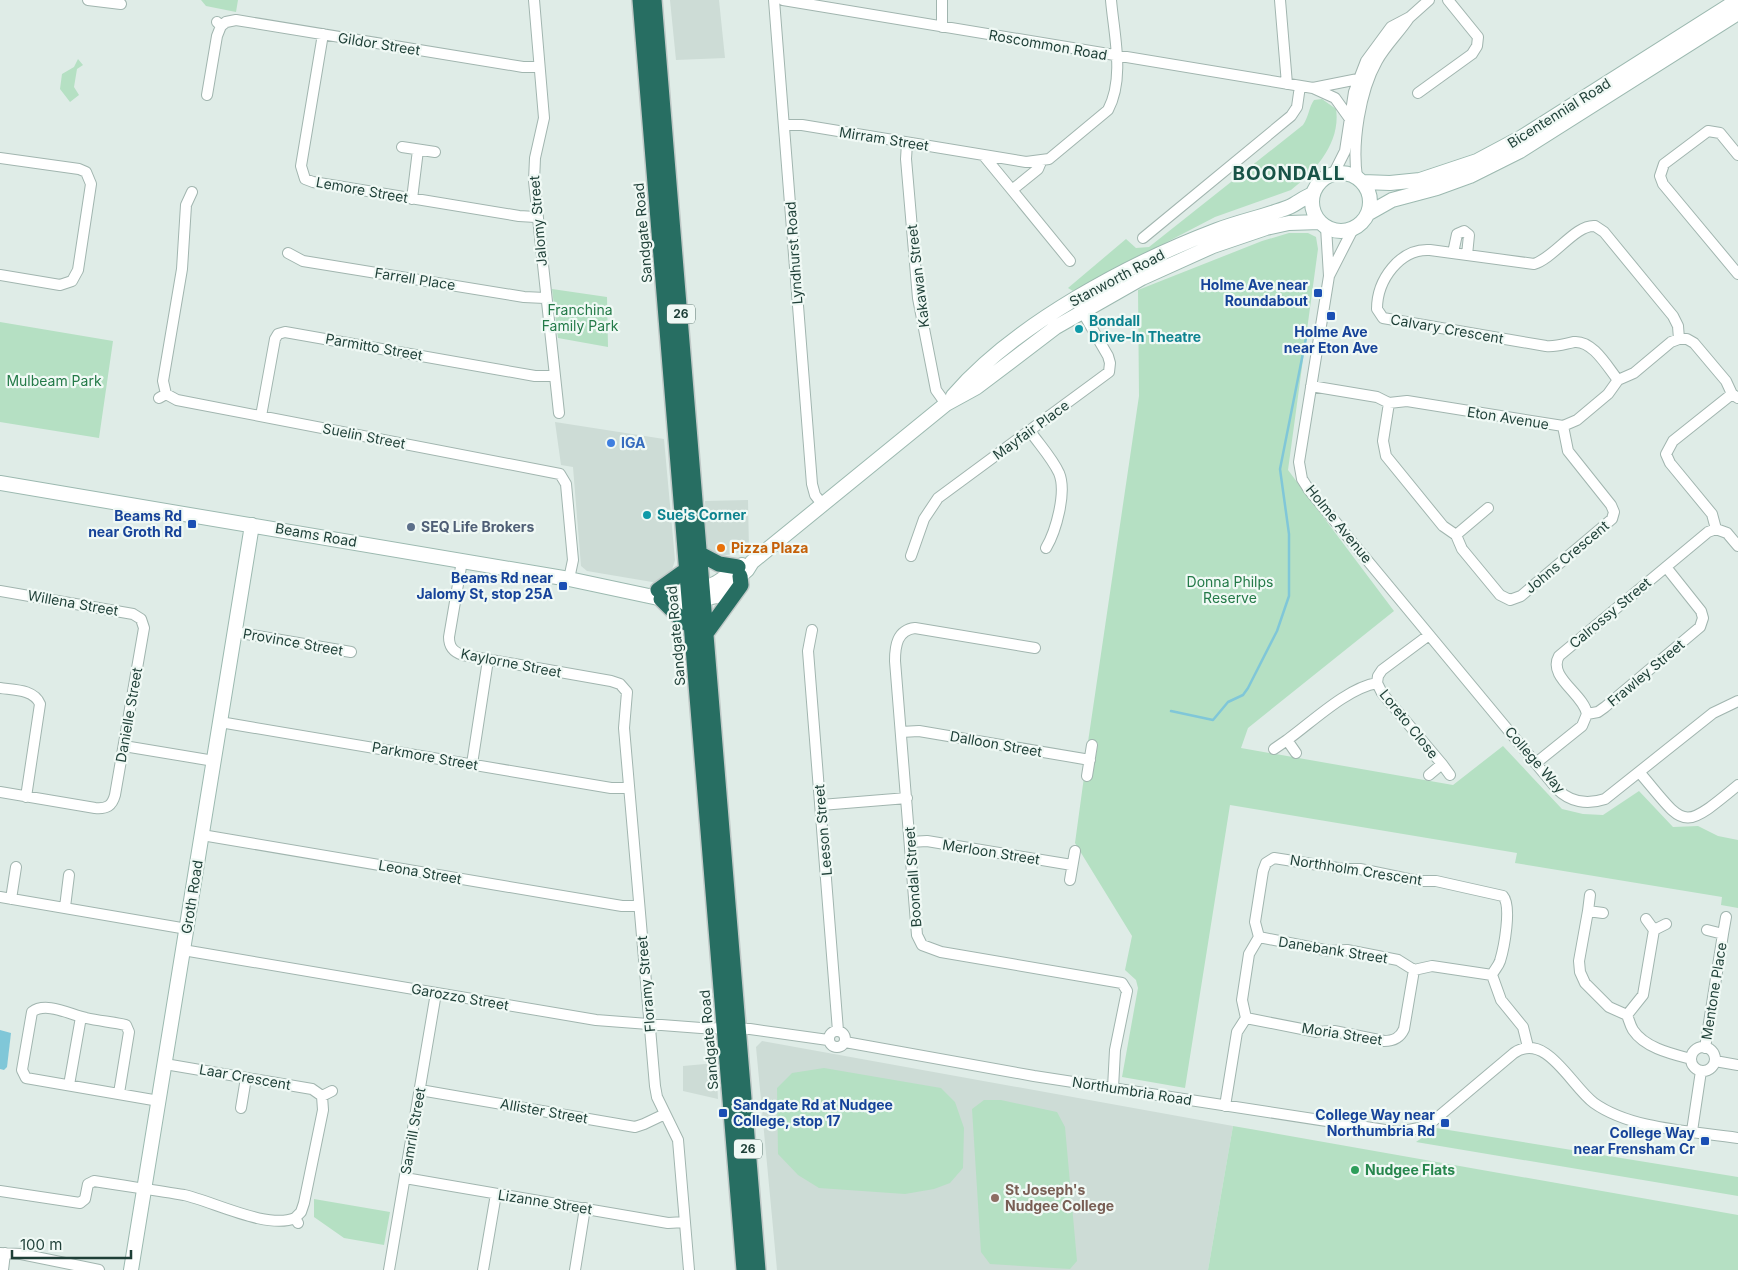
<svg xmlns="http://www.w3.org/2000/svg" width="1738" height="1270" font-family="Inter,sans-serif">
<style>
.built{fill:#cddcd6}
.green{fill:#b5e0c3}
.water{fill:#80c7d8}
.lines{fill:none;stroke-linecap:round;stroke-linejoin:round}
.stream{stroke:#80c7d8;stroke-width:2.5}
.street-casing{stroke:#a1b5af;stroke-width:12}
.secondary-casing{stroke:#9cb9b0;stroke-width:16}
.highway-casing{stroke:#c0c9c7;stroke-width:18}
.street{stroke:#fff;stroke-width:10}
.secondary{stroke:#fff;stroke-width:14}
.highway{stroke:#276e62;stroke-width:15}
.transit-dot{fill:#1a4fb4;stroke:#f0f9f5;stroke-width:2}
.culture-dot{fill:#0f9aa8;stroke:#f0f9f5;stroke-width:2}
.shop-dot{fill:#3f7fe0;stroke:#f0f9f5;stroke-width:2}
.service-dot{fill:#5c6f8a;stroke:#f0f9f5;stroke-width:2}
.food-dot{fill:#e8710a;stroke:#f0f9f5;stroke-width:2}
.leisure-dot{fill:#2e9e5b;stroke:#f0f9f5;stroke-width:2}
.education-dot{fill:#8d6e63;stroke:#f0f9f5;stroke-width:2}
.labels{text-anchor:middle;stroke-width:4.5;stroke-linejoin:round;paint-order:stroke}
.shield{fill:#f0f9f5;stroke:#5d7770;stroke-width:1}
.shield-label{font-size:12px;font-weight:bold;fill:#1e3f37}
.street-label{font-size:14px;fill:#1e3f37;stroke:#f0f9f5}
.transit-label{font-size:14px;font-weight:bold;fill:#164399;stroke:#f0f9f5;text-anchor:end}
.park-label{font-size:14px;fill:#247a48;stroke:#f0f9f5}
.culture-label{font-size:14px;font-weight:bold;fill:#0d838f;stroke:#f0f9f5;text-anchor:start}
.shop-label{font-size:14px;font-weight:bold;fill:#366cbe;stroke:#f0f9f5;text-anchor:start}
.service-label{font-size:14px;font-weight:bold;fill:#4e5e75;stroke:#f0f9f5;text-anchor:start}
.food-label{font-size:14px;font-weight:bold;fill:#c56008;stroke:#f0f9f5;text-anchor:start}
.leisure-label{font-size:14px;font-weight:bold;fill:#27864d;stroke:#f0f9f5;text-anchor:start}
.education-label{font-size:14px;font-weight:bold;fill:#785e54;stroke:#f0f9f5;text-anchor:start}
.district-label{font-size:19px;font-weight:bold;letter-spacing:1px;fill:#185347;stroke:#f0f9f5}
</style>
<rect width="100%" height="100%" fill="#dfece7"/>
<path class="built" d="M670 0H719L725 58 676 60Z
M555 422 664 439 675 560 671 573 658 583 587 571 581 566 573 467 561 465Z
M748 500 749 550 718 557 707 548 705 501Z
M762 1041 1233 1126 1208 1270H777L756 1047Z
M716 1063 718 1099 683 1091V1066Z"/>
<path class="green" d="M201 0H238L236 12 206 6Z
M78 59 83 65 77 69 74 87 79 95 70 102 60 89 62 74 74 67Z
M1322 99 1336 109C1341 142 1316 171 1291 190L1215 217 1073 291 1068 288 1126 239 1136 248 1149 247 1303 125C1309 116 1309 107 1314 100Z
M1289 233H1308L1316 237 1318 249 1288 470 1394 611 1248 728 1241 748 1453 785 1503 746 1562 809 1583 814 1603 815 1639 791 1673 827 1698 826 1718 836 1738 840V908L1721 905 1722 897 1515 863 1517 853 1230 805 1185 1088 1122 1077 1138 988 1136 980 1125 970 1132 936 1075 843 1084 777 1092 778 1098 743 1088 742 1139 396 1138 290 1262 241Z
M552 289 607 297 608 347 558 338Z
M0 322 113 341 99 438 0 422Z
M824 1068 941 1088 955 1102 964 1128 963 1168 950 1183 934 1189 905 1194 819 1188 798 1175 778 1154 777 1088 792 1073Z
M984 1100H1001L1057 1112 1065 1127 1077 1261 1070 1269 990 1264 981 1252 972 1109Z
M1233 1126 1738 1215V1270H1208Z
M1436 1128 1738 1177V1196L1416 1142Z
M314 1199 390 1212 384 1245 344 1238 314 1217Z"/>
<path class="water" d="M0 1030 11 1033 7 1067 4 1070 0 1069Z"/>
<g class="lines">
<path class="stream" d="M1171 711 1213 720 1228 702 1243 695 1248 688 1277 631 1289 596V534L1280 469 1307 333"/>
<g class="street-casing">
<path id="street" d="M88 0 121 4
M534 0 544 118 535 158 534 181 559 413
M774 0 812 484 815 495 822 504
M783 0 1313 88 1335 98 1350 119
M1280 0 1287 84
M221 26 226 22 236 20 523 67H539
M942 27V0
M323 34 301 166 305 179 313 182 519 216 536 217
M1313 88 1358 79
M1418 93 1472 54 1477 46 1478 37 1448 0
M207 95 217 36 221 26 217 22
M785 125H802L1026 162 1049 159 1108 110C1125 78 1114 35 1111 0
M907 143 906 159 918 298 936 390 946 404
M402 147 435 152
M1738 155 1720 133 1708 131 1664 164 1660 176 1663 184 1738 274
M984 156 1012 190 1038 169 1041 162
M0 158 79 169 86 172 91 184 78 270 72 281 60 285 0 275
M1334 173 1345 151 1354 92 1366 61 1391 27 1410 17 1429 0
M1357 177C1352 143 1360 91 1377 61 1386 45 1399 33 1409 18
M1012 190 1070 261
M412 199 418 150
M1326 227 1329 276 1299 462 1302 479 1309 490 1557 789C1570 802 1587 805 1605 799L1713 713 1738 701
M1143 238 1291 116 1297 107 1300 86
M288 253 303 261 524 297 545 298
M1453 253 1457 234 1464 231 1469 235 1467 255
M1329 276 1353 229
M1618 380C1608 368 1593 340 1574 342 1564 344 1556 347 1546 346L1383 318 1377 309C1377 280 1400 248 1430 250L1534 264C1554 258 1576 224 1595 226L1604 232 1673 316 1678 326 1679 339
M1311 386 1377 397 1389 403 1407 401 1563 426 1577 420 1608 394 1618 380 1634 373 1671 342 1679 339H1687L1694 343 1726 381 1732 394 1738 398
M166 394 163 381 182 269 186 205 192 192
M1732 394 1673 441 1666 454 1670 463 1712 514 1716 529 1727 533 1738 546
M159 398 166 394 177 400 560 474 566 484 573 560 569 579
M1389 403 1383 441 1386 456 1443 526 1456 535 1462 549 1500 595 1510 600 1521 596 1612 519 1614 512 1611 505 1568 451 1563 426
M261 416 275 339 278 334 285 332 535 376H554
M1030 431C1039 444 1052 458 1059 473 1067 492 1056 531 1046 548
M1456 535 1488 508
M911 556 924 519 938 498 1109 372 1110 363 1108 356 1075 299
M462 561 449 637C449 647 453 652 463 655L611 681 620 684 627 692 624 728 655 1086 657 1097 678 1140 689 1270
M0 591 133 614 141 619 144 628 115 795C112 806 107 809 95 808L0 792
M812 630 808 651 838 1031
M235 632 351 652
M1035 648 915 628C897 630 895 646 895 661L917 935 922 945 941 952 1122 983 1127 991 1115 1050 1113 1088
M1377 683 1382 693 1442 764
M0 688C13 690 34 689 40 704L26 797
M1587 714C1584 694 1547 677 1559 656L1708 532 1716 529
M220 722 611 788H629
M901 732 919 731 1090 760
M1287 740C1312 722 1347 688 1377 683L1378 676 1382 670 1429 635
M124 746 214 761
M1274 749 1287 740 1296 753
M1536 763 1582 726 1587 714 1598 712 1605 707 1700 627 1703 618 1701 611 1666 567
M472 764 488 660
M1640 773C1686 827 1680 833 1738 785
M1429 775 1442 764 1450 775
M1087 776 1092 745
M821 805 907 798
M202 835 622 906H639
M910 842 927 841 1072 865
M1070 880 1075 851
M1590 895 1588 911 1603 913
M0 897 187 929
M11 899 16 867
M65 907 69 875
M1588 911 1579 961 1580 972 1585 983 1609 1007 1627 1015C1629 1020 1630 1025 1633 1030 1645 1048 1672 1054 1691 1059
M1646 919 1654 930 1666 924
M1707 930 1723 934 1726 917
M1259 937 1330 951 1347 950 1398 960 1414 970 1432 966 1492 975
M183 950 596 1020 701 1028 750 1029 828 1040
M1627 1015 1643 995 1654 930
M1246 1018 1317 1032 1334 1031 1384 1041C1394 1041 1400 1038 1404 1029L1414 970
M829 1039a8 8 0 1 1 16 0a8 8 0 1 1-16 0Z
M845 1042 1034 1076 1398 1132 1419 1128 1432 1122 1514 1053C1546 1031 1571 1086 1594 1103 1632 1130 1693 1131 1738 1138
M1691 1059a12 12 0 1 1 24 0a12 12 0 1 1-24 0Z
M1705 1048 1723 934
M1715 1061 1738 1065
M165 1064 312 1089 322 1096
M69 1085 81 1017
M420 1090 635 1127 644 1124 665 1114
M119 1093 129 1032 126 1025C113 1022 99 1021 86 1018 71 1015 46 1001 32 1012L22 1070 26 1078 159 1101
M1225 1106 1237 1032 1246 1018 1242 1000 1249 954 1259 937 1255 922 1263 871 1266 863 1274 858 1344 869H1360L1418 881H1436L1503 896C1512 906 1504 948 1500 961 1498 967 1494 970 1492 975L1501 1000 1523 1027 1528 1047
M241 1108 246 1078
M1692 1131 1701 1071
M405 1178 668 1223 685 1222
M0 1191 80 1203 85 1199 88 1184 94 1181C124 1186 155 1190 184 1195 212 1201 268 1230 295 1218L298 1223
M295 1218 301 1212 304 1203 323 1110 322 1096 332 1091
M0 1253 21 1254 99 1270
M3 1270 5 1253
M389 1270 436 993
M483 1270 496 1194
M575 1270 585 1208"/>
</g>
<g class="secondary-casing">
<path id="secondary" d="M1312 202a29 29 0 1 1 58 0a29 29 0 1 1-58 0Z
M1363 182 1390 183 1420 180 1477 161 1522 137 1738 0
M1369 213 1392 200 1437 188 1470 176 1520 151 1738 13
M953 396C1015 324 1130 263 1217 230 1241 221 1266 216 1289 207 1298 203 1304 197 1313 194
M0 483 569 579 677 602H689L717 596 747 570 752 562 946 404 977 387 1056 327 1142 278 1213 246 1266 228 1289 223 1320 222
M661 591C679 593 700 593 716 583 725 578 733 570 742 565
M131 1270 252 525"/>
</g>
<g class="highway-casing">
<path id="highway" d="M640 0 744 1270
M654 0 758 1270
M700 554 719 564 738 567
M658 590 686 570
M661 599 681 619 691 626
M707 632 741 585 740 576"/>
</g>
<use href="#street" class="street"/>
<use href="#secondary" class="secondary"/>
<use href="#highway" class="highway"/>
</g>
<g class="transit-dot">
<rect x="1313" y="288" width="10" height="10" rx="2.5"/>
<rect x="1326" y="311" width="10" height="10" rx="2.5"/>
<rect x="187" y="519" width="10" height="10" rx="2.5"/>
<rect x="558" y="581" width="10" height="10" rx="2.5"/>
<rect x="718" y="1108" width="10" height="10" rx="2.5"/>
<rect x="1440" y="1118" width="10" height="10" rx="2.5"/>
<rect x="1700" y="1136" width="10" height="10" rx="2.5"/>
</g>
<g class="culture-dot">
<circle cx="1079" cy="329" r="5"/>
<circle cx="647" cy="515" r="5"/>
</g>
<circle class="shop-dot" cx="611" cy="443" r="5"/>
<circle class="service-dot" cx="411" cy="527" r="5"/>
<circle class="food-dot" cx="721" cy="548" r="5"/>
<circle class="leisure-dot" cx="1355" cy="1170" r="5"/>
<circle class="education-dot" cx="995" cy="1198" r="5"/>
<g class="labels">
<g class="shield">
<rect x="667" y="304.5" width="28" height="19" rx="4"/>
<rect x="734" y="1139.5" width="28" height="19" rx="4"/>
</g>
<g class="shield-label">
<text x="681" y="318">26</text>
<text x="748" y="1153">26</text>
</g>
<g class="street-label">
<text transform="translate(379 44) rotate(9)" y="5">Gildor Street</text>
<text transform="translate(1048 45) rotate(10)" y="5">Roscommon Road</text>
<text transform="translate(1559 113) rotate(-32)" y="5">Bicentennial Road</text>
<text transform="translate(884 139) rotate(9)" y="5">Mirram Street</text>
<text transform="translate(362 190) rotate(10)" y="5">Lemore Street</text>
<text transform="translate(538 221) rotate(-95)" y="5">Jalomy Street</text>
<text transform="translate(643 233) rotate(-95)" y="5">Sandgate Road</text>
<text transform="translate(794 253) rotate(-94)" y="5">Lyndhurst Road</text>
<text transform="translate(918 276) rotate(-97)" y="5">Kakawan Street</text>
<text transform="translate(1117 278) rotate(-28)" y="5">Stanworth Road</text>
<text transform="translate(415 279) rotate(9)" y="5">Farrell Place</text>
<text transform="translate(1447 329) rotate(10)" y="5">Calvary Crescent</text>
<text transform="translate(374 347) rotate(10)" y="5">Parmitto Street</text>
<text transform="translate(1508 418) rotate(9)" y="5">Eton Avenue</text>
<text transform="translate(1031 430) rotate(-36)" y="5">Mayfair Place</text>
<text transform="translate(364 436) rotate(11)" y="5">Suelin Street</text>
<text transform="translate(1339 524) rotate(51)" y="5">Holme Avenue</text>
<text transform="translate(316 535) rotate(10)" y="5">Beams Road</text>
<text transform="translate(1567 557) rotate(-40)" y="5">Johns Crescent</text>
<text transform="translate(73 603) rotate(10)" y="5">Willena Street</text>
<text transform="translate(1610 613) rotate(-40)" y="5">Calrossy Street</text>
<text transform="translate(676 636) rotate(-95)" y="5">Sandgate Road</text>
<text transform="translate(293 642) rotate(10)" y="5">Province Street</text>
<text transform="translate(511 663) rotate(11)" y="5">Kaylorne Street</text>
<text transform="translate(1646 673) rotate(-40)" y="5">Frawley Street</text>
<text transform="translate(129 715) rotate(-80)" y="5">Danielle Street</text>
<text transform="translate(1409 724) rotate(51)" y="5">Loreto Close</text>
<text transform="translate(996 744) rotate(10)" y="5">Dalloon Street</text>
<text transform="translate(425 756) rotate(10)" y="5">Parkmore Street</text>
<text transform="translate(1535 760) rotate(49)" y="5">College Way</text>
<text transform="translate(823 830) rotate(-95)" y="5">Leeson Street</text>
<text transform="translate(991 852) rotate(9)" y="5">Merloon Street</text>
<text transform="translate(1356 870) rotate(9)" y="5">Northholm Crescent</text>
<text transform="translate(420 872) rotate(10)" y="5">Leona Street</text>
<text transform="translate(913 877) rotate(-94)" y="5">Boondall Street</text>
<text transform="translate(192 897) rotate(-81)" y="5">Groth Road</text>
<text transform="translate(1333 950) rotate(9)" y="5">Danebank Street</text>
<text transform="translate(646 984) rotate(-95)" y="5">Floramy Street</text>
<text transform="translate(1714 991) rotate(-81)" y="5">Mentone Place</text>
<text transform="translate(460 997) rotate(10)" y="5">Garozzo Street</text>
<text transform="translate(1342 1034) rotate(9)" y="5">Moria Street</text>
<text transform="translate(709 1040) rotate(-95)" y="5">Sandgate Road</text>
<text transform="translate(245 1077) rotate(10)" y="5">Laar Crescent</text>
<text transform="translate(1132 1091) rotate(9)" y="5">Northumbria Road</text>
<text transform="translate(544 1111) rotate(10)" y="5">Allister Street</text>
<text transform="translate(413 1131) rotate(-80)" y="5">Samrill Street</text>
<text transform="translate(545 1202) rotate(9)" y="5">Lizanne Street</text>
</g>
<g class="transit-label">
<text x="1308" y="290">Holme Ave near<tspan x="1308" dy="16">Roundabout</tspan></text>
<text x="1331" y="337" text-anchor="middle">Holme Ave<tspan x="1331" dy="16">near Eton Ave</tspan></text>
<text x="182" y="521">Beams Rd<tspan x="182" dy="16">near Groth Rd</tspan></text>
<text x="553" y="583">Beams Rd near<tspan x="553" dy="16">Jalomy St, stop 25A</tspan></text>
<text x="733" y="1110" text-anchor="start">Sandgate Rd at Nudgee<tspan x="733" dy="16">College, stop 17</tspan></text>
<text x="1435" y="1120">College Way near<tspan x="1435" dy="16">Northumbria Rd</tspan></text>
<text x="1695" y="1138">College Way<tspan x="1695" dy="16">near Frensham Cr</tspan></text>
</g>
<g class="park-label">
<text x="580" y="315">Franchina<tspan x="580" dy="16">Family Park</tspan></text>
<text x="54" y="386">Mulbeam Park</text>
<text x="1230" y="587">Donna Philps<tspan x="1230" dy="16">Reserve</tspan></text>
</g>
<g class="culture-label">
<text x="1089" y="326">Bondall<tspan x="1089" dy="16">Drive-In Theatre</tspan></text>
<text x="657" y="520">Sue's Corner</text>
</g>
<g class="shop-label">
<text x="621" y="448">IGA</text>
</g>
<g class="service-label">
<text x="421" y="532">SEQ Life Brokers</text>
</g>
<g class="food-label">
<text x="731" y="553">Pizza Plaza</text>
</g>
<g class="leisure-label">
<text x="1365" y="1175">Nudgee Flats</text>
</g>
<g class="education-label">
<text x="1005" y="1195">St Joseph's<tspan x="1005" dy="16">Nudgee College</tspan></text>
</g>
<g class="district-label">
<text x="1289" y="180">BOONDALL</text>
</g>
</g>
<path d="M12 1250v8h119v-8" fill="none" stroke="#1e3f37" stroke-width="2.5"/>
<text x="20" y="1250" font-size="15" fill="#1e3f37" stroke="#f0f9f5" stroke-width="4" paint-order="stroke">100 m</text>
</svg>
